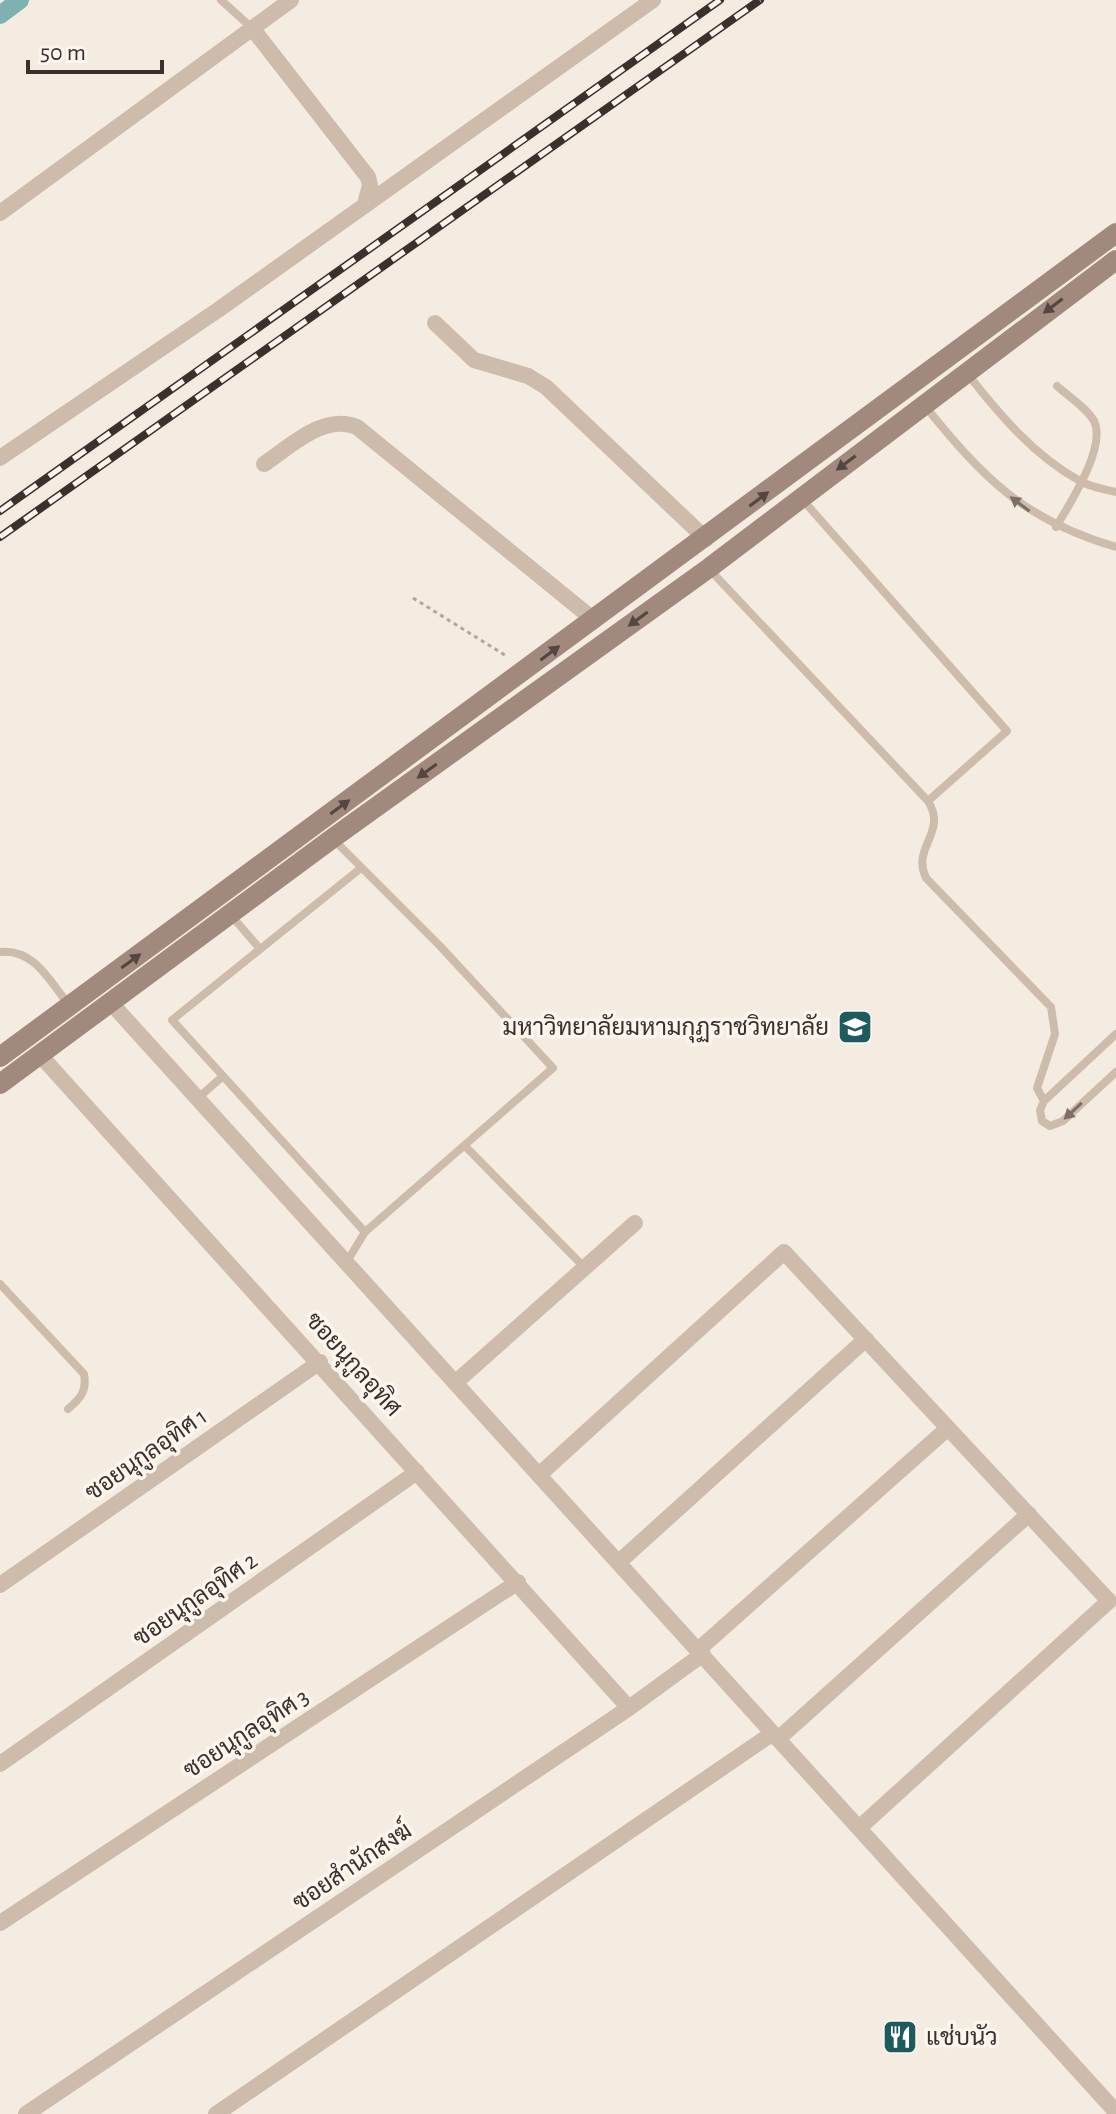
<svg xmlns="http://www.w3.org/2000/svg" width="1116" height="2114" font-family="'Alegreya Sans',Sarabun,sans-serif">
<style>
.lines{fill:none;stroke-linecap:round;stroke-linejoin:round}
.canal{stroke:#7fb0b2;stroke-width:18}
.path{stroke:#b9a596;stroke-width:3;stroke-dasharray:4 4;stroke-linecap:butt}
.lane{stroke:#cdbbac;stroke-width:8}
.street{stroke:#cdbbac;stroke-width:16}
.secondary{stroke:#a18a7d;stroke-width:20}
.rail-casing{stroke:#3b302b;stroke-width:8}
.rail{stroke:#fbf5ee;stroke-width:5;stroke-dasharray:15;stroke-linecap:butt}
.oneway{fill:#544640}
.oneway2{fill:#7d6f65}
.labels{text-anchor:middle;stroke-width:7;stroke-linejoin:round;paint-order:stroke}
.poi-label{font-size:24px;fill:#3b302b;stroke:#fbf5ee;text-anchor:end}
.street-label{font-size:24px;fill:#3b302b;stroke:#fbf5ee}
</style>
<rect width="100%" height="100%" fill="#f4ebe1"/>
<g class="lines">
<path class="canal" d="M0 15 20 0"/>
<path class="path" d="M413 598 508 657"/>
<path class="lane" d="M221 0 252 28
M966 372C999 414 1033 455 1080 481 1090 487 1104 489 1116 492
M925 406C984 479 1024 520 1116 547
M1056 527C1069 505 1107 447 1094 421 1087 408 1068 396 1057 386
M710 570 928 801 1007 731 801 498
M928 801C948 833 911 847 926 878L1051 1007 1055 1034 1037 1088 1044 1101
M333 839 440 946 553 1068 365 1232 346 1263
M361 868 172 1020 365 1232
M230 914 260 949
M0 952C34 948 50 982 69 1005
M1116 1034 1044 1101 1040 1110 1042 1121 1050 1126 1063 1121 1116 1072
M197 1099 223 1076
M466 1147 585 1268
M0 1284 84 1374C87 1391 81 1398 68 1409"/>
<path class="street" d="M252 28 368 177 370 185 365 204
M0 213 291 0
M435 323 474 360 528 376 546 387 706 539
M0 458 218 310 653 0
M264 464C291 446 324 413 357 427L594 620
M111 1003 1116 2112
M40 1055 629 1708
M455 1383 635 1223
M539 1475 784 1252 1109 1601 859 1828
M619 1562 866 1339
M0 1585 320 1362
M698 1650 948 1428
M778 1739 1029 1514
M0 1764 417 1472
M0 1923 518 1582
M26 2114 629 1708 703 1654
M216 2114 773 1733"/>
<path class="secondary" d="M0 1057 1116 233
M0 1084 333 838 709 568 1116 260"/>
<g class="rail-casing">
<path id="rail" d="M0 511 720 0
M0 537 760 0"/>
</g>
<use href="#rail" class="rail"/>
</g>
<defs><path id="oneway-solid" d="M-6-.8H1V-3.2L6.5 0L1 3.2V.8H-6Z" transform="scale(2)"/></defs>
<g class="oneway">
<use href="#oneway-solid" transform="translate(1053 306) rotate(143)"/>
<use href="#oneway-solid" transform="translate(846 463) rotate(143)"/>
<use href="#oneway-solid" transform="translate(759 499) rotate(-37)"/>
<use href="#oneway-solid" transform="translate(638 619) rotate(144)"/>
<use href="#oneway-solid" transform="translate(550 653) rotate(-37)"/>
<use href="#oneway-solid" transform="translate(427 771) rotate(144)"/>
<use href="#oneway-solid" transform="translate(340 807) rotate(-36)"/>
<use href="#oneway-solid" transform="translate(131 961) rotate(-36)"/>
</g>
<g class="oneway2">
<use href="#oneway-solid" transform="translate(1020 504) rotate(-143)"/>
<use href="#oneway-solid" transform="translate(1073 1111) rotate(137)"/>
</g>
<defs>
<g id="university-square" transform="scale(1.8)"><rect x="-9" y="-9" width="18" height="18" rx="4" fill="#1f5a5e" stroke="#fbf5ee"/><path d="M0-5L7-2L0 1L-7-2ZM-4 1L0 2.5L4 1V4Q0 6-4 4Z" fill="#fff"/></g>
<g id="restaurant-square" transform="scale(1.8)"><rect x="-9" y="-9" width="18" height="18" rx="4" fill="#1f5a5e" stroke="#fbf5ee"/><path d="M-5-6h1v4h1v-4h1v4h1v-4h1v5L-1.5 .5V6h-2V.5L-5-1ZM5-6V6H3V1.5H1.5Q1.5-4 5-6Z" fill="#fff"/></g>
</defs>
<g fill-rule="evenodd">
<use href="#university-square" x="855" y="1027"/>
<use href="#restaurant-square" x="900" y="2037"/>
</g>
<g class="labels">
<g class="poi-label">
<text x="829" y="1035">มหาวิทยาลัยมหามกุฏราชวิทยาลัย</text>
<text x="926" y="2045" text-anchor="start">แช่บนัว</text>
</g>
<g class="street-label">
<text transform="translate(354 1364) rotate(48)" y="8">ซอยนุกูลอุทิศ</text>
<text transform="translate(146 1454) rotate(-35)" y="8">ซอยนุกูลอุทิศ 1</text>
<text transform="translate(195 1599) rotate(-35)" y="8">ซอยนุกูลอุทิศ 2</text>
<text transform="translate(246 1733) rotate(-33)" y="8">ซอยนุกูลอุทิศ 3</text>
<text transform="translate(352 1866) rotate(-34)" y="8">ซอยสำนักสงฆ์</text>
</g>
</g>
<path d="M28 60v12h134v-12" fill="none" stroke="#3b302b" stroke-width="4"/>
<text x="40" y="60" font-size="24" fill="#3b302b" stroke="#fbf5ee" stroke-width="6" paint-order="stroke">50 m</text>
</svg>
